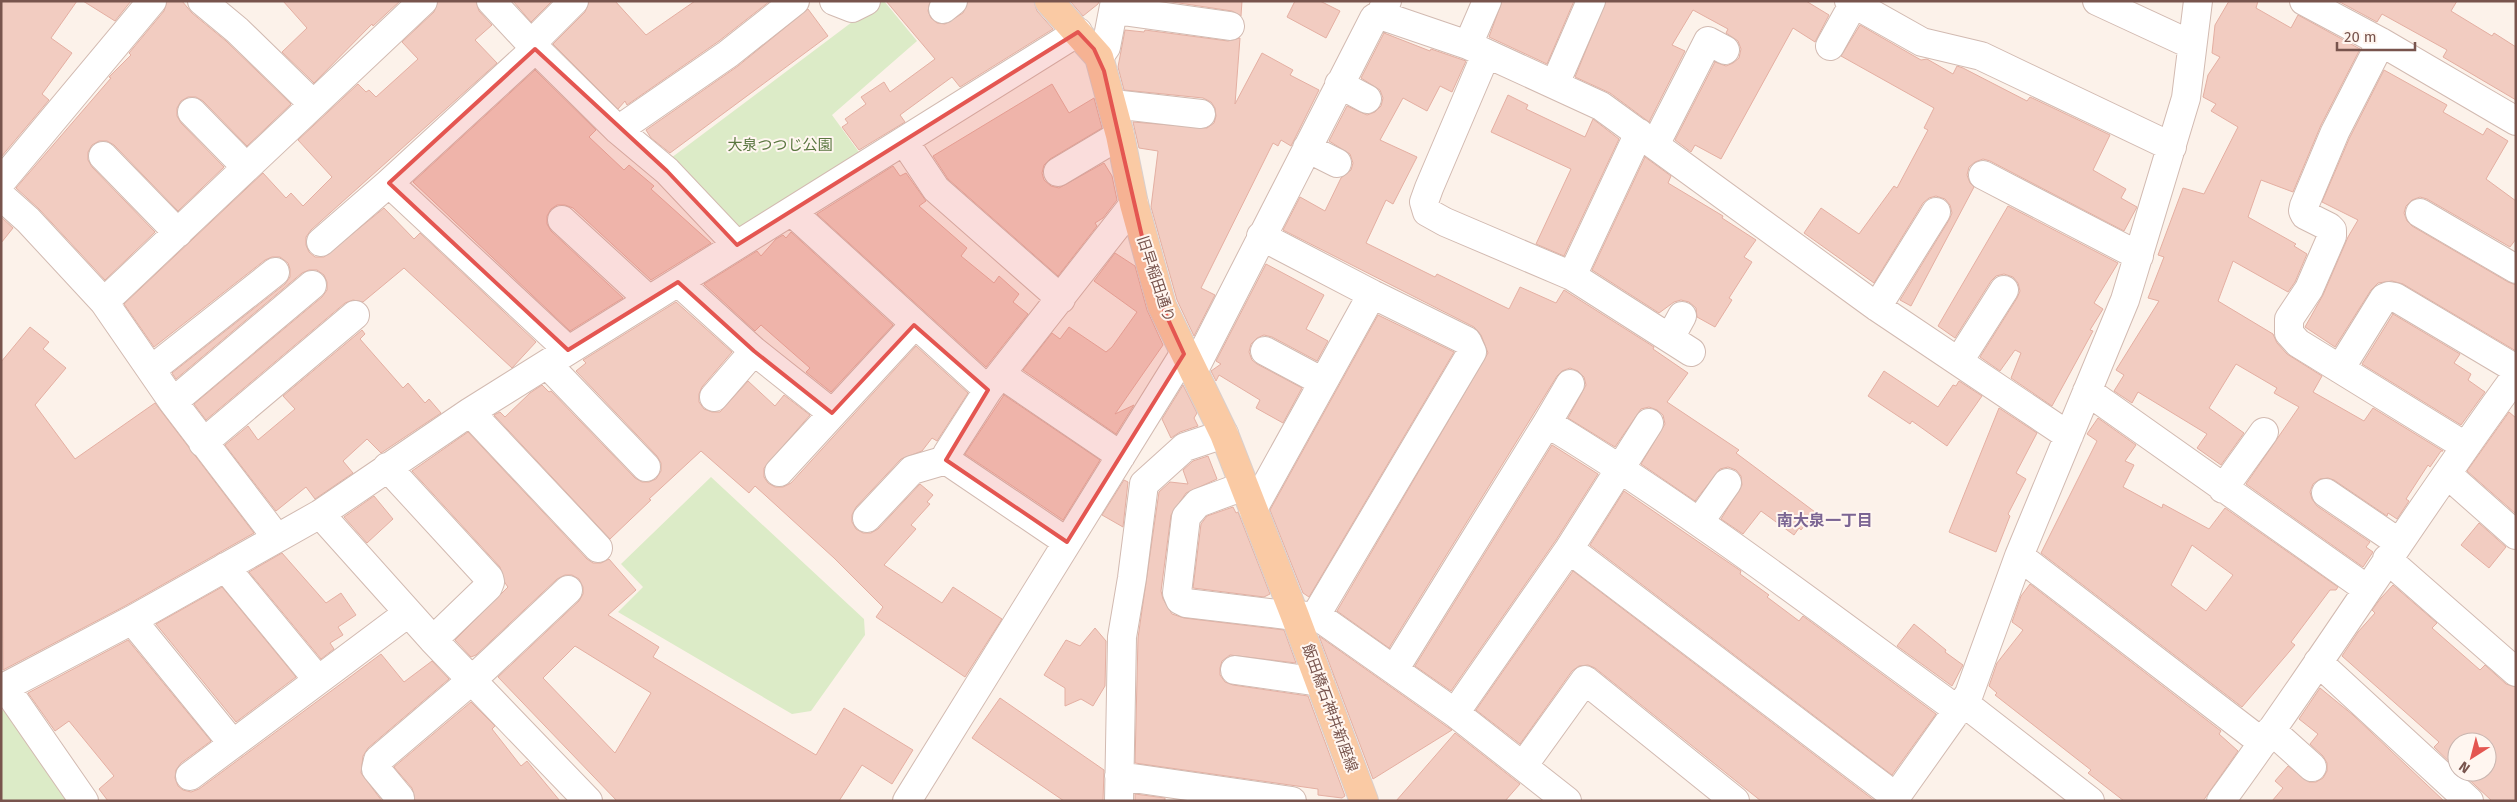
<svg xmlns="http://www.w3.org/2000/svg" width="2517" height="802" font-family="'Fira Sans','Noto Sans JP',sans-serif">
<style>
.green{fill:#dcebc7}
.building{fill:#f2ccc1;stroke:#e4afa2;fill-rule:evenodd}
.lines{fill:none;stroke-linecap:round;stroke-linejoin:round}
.minor-casing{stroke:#d2bab1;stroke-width:30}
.major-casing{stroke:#d9cfcd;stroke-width:30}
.minor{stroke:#fff;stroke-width:28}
.major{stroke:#facaa4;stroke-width:28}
.marked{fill:#e45651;fill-opacity:0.2;stroke:#e45651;stroke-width:4;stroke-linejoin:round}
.labels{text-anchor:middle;stroke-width:4;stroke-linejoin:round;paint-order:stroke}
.park-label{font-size:15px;fill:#5b7741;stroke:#fff6f0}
.street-label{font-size:15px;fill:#78544d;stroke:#fff6f0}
.neighbourhood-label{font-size:16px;font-weight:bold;fill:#7b6593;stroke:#fff6f0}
</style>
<rect width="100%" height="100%" fill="#fcf2ea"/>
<path class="green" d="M880 1H884L917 41 832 115 864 159 741 234 671 158Z
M711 477 864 619 865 635 811 711 792 714 618 612 643 587 621 564Z
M1 710 8 712 69 797 64 801H1Z"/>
<path class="building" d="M1 1H77L51 38 72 53 42 94 49 100 1 157Z
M83 1H131L115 21Z
M167 1H182L192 13 226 41 291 104 247 146 203 101 196 97H188L181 101 177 108V116L181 123 224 167 178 211 114 145 107 141H99L92 145 88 152V160L92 167 155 232 105 280 39 209 16 188 111 78 109 77 131 55 129 53 164 11Z
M283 1H400L373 26 372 24 314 83 282 52 307 28Z
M438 1H476L479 11 492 25 475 40 497 63 311 230 306 237V245L309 252 315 257H324L384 208 414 239 420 233 536 342 512 368 404 268 363 302 353 300 345 303 206 420 194 404 322 297 327 290V282L324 275 317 270H309L302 273 176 379 172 373 285 284 290 277V269L288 263 280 257H272L265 260 154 347 124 304 263 173 286 198 291 193 303 206 332 177 298 140 358 84 366 92 369 90 376 97 418 59 402 42 434 12Z
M513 1H552L531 22Z
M589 1H615L646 35 695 1H770L719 41 627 105 625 101 618 109 553 44 585 12Z
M886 1H930L928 11 931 18 937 23 945 24 963 13 968 1H1034L1037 11 1053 29 960 87 952 77 900 115 905 122 859 150 842 127 848 123 845 119 866 104 861 97 884 82 890 92 935 59Z
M1070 1H1099L1098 4 1083 16Z
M1166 1H1242L1241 16 1232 11Z
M1295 1H1320L1340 11 1326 38 1287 17Z
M1502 1H1574L1547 64 1489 37Z
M1606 1H1806L1829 15 1815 42 1793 28 1721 159 1695 145 1691 152 1675 140 1715 62 1726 66 1733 63 1739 58 1741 49 1738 41 1726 33 1728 29 1693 10 1672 45 1685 51 1649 122 1610 93 1575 77Z
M2229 1H2258L2256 8 2291 28 2298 15 2360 49 2321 125 2293 192 2261 180 2248 217 2296 244 2294 246 2307 254 2295 282 2288 292 2233 261 2218 301 2273 334 2277 343 2287 354 2322 376 2313 392 2364 421 2373 408 2443 451H2441L2430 467 2428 465 2406 499 2409 501 2397 519 2388 513 2387 516 2334 480 2328 478 2320 479 2313 484 2310 492 2312 499 2317 506 2370 542 2366 547 2373 552 2363 567 2246 484 2299 407 2274 393 2277 388 2236 364 2209 408 2244 433 2221 465 2197 448 2207 434 2138 392 2132 403 2114 391 2124 375 2116 370 2159 301 2148 298 2164 257 2158 255 2183 188 2204 194 2238 127 2211 111 2216 104 2203 97 2208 75 2220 57 2212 53 2215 25Z
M2338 1H2457L2451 11 2492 36 2494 33 2516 47V100L2443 57 2447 50 2382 14 2377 22Z
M808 9 828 36 670 153 651 138 646 130 738 66Z
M1860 25 1921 60 1927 59 1953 74 1957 66 1963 68 2027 101 2030 97 2110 135 2093 170 2126 189 2121 198 2137 207 2124 231 1990 161 1983 159 1975 162 1969 167 1967 175 1970 183 1974 187 1911 306 1900 300 1949 220 1952 213 1950 205 1945 199 1936 196 1929 198 1923 203 1874 283 1804 233 1821 208 1859 234 1894 186 1897 188 1928 130 1924 128 1934 108 1841 56Z
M1125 30 1144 32 1145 30 1228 41 1240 38 1235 104 1262 53 1293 70 1290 75 1319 90 1291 146 1281 140 1278 146 1273 143 1201 288 1215 295 1194 336 1177 300 1151 207 1158 151 1139 148 1133 122 1207 128 1214 123 1216 116 1215 108 1211 102 1203 98 1124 90 1118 67Z
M1384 33 1430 51 1431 49 1466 61 1452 92 1440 86 1427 111 1403 98 1380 140 1417 157 1393 204 1386 200 1366 243 1435 277 1437 274 1509 309 1520 287 1556 303 1564 290 1654 347 1653 349 1688 373 1667 402 1739 450 1736 453 1815 512 1801 530 1799 528 1794 535 1761 511 1743 534 1721 519 1742 485 1741 476 1736 470 1728 467 1720 469 1695 501 1641 464 1665 424 1663 415 1657 410 1649 407 1641 409 1615 447 1568 418 1586 385 1584 377 1578 371 1570 368 1562 371 1557 376 1389 648 1337 611 1488 353 1481 335 1474 327 1283 230 1300 197 1325 211 1341 178 1351 170 1353 163 1350 154 1329 141 1347 106 1367 115 1375 112 1381 106 1383 98 1380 90 1361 78Z
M535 70 596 130 589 137 624 170 629 165 654 186 651 189 711 243 651 280 573 208 565 205H557L551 209 547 216V224L551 231 623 298 570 331 413 182Z
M2384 70 2447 105 2443 112 2483 135 2487 128 2508 141 2486 179 2516 201V239L2510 247 2427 199 2420 197 2412 200 2406 206 2404 213 2407 221 2412 226 2508 282 2516 285V351L2403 284 2392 281 2378 283 2371 290 2335 347 2305 327 2323 295 2348 237 2358 220 2322 202 2349 139Z
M1052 84 1069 113 1094 98 1102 128 1050 159 1044 165 1042 173 1044 180 1051 186 1059 188 1104 163 1112 176 1117 200 1103 218 1095 223 1097 226 1058 276 948 179 933 156Z
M1508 95 1528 105 1526 109 1585 137 1593 119 1619 139 1564 256 1536 244 1571 169 1491 132Z
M1645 157 1671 176 1668 183 1723 216 1722 218 1756 240 1744 257 1752 262 1729 298 1732 300 1715 327 1697 317 1696 308 1689 302 1681 300 1674 302 1659 313 1592 270Z
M893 166 900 176 906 173 926 201 919 206 967 248 961 256 994 283 999 276 1019 294 1013 302 1028 314 986 367 817 214Z
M2008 206 2118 263 2094 303 2103 309 2090 330 2093 331 2052 406 2011 378 2021 353 2015 350 2000 371 1980 357 2017 298 2020 291 2018 283 2013 277 2004 274 1996 276 1991 281 1955 338 1938 326Z
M1 217 13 228 1 243Z
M791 232 893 325 831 392 806 372 810 368 761 325 755 331 704 284 757 251 761 256 776 239 783 235 786 238Z
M1115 253 1135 266 1147 310 1163 345 1115 414 1134 405 1116 434 1023 370 1052 333 1060 339 1069 327 1106 352 1112 347 1137 312 1094 281Z
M1266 264 1324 295 1306 329 1328 341 1317 361 1272 337 1264 335 1257 338 1251 344 1249 352 1252 360 1257 364 1302 388 1283 423 1256 408 1260 400 1219 375 1216 381 1211 371 1221 364 1216 361Z
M676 302 732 352 702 387 699 394V402L704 409 712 412H720L748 381 775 406 784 395 810 415 764 468V477L768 483 775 487H783L791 483 916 346 968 393 937 441 932 438 922 451 901 459 856 507 852 515V522L856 529 863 533H871L878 529 920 484 933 495 927 502 930 504 911 525 916 529 884 565 942 603 953 587 1002 619 965 677 876 617 883 607 834 558 755 486 749 493 701 451 649 499 651 500 610 539 494 415 500 412 505 417 530 393 542 385 549 392 551 391 635 478 642 482H649L656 479 661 471V463L657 456 576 371 586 363 583 360Z
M2393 314 2460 354 2454 363 2471 374 2468 380 2485 392 2461 425 2362 364Z
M1378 315 1454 352 1309 597 1303 593 1270 510Z
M30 327 49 342 43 349 66 368 35 405 75 459 155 403 254 533 125 606 3 670 1 362Z
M362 330 365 334 360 339 403 388 408 383 425 403 429 399 441 413 381 453 367 439 343 461 353 473 315 499 306 487 276 511 225 445 248 426 258 440 295 409 283 396Z
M1884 371 1938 407 1953 385 1956 386 1959 381 1982 396 1947 446 1912 421 1910 424 1868 396Z
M1183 385 1197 413 1194 418 1198 426 1180 432 1171 438 1162 419Z
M1004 395 1100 460 1063 520 965 454Z
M1999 408 2037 433 2016 473 2026 479 2008 514 2010 516 1996 552 1949 532Z
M2509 412 2516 418V514L2467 471Z
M2098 418 2136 445 2125 461 2134 465 2123 487 2162 508 2163 504 2209 529 2225 508 2338 587 2336 590H2330L2291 642 2295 645 2242 707 2041 553 2097 441 2087 434ZM2192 545 2233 575 2206 611 2171 585Z
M468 432 587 559 593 563H601L609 559 636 590 608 615 659 647 653 657 816 755 844 708 913 750 892 784 862 765 839 801H617L498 677 579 601 583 594V587L579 579 572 575H565L557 579 476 655 471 657 455 640 508 587 505 583 500 567 412 471ZM575 646 651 693 615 753 543 678Z
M1552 445 1598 474 1556 540 1451 691 1415 666Z
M1208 456 1217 479 1186 493 1171 515 1161 591 1163 599 1172 614 1184 618 1284 630 1296 663 1230 655 1222 661 1220 668V675L1225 682 1233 685 1308 696 1345 796 1342 798 1318 795V789L1135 763 1138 638 1159 492 1170 482 1188 484 1183 470 1193 461Z
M1124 480 1128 482 1123 527 1102 515Z
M1624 491 1741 571 1740 574 1769 595 1767 597 1799 621 1803 616 1936 714 1892 775 1590 545Z
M374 496 393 519 367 543 344 517Z
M1233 507 1236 513 1238 512 1270 594 1264 597 1193 588 1201 524 1207 516Z
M2479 523 2506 547 2489 568 2461 545Z
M282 553 326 603 341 593 356 615 338 627 343 635 330 643 334 649 321 659 249 572Z
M1573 571 1875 801H1761L1595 668 1588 665 1579 666 1572 671 1520 744 1476 710Z
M2030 584 2221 731 2219 734 2238 751 2203 801H2124L2088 773 2091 770 1995 695 1997 693 1989 686 1997 663 2023 630 2012 622 2021 596Z
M2393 585 2437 623 2432 628 2480 670 2485 665 2506 684 2516 687V801H2492L2461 772H2487V742H2457V769L2434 747 2439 742 2342 656 2358 632 2375 613 2372 610 2381 598Z
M222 587 296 677 236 722 156 624Z
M1914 624 1946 650 1945 652 1963 665 1952 686 1897 646Z
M1095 628 1106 641 1105 686 1093 706 1081 699 1065 706V688L1044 675 1066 640 1080 646Z
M1319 636 1446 726 1452 730 1373 779Z
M128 640 211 741 181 763 176 770 175 778 178 786 183 790 191 792 199 789 381 654 404 682 432 661 449 679 368 748 363 756 361 773 382 801H108L99 789 114 776 69 721 55 731 28 693Z
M2320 688 2353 715 2444 801H2272L2283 788 2275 781 2288 766 2309 782H2316L2323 778 2327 771V763L2323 756 2310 744 2318 734 2299 719Z
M1000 698 1104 770 1103 801H1064L972 738Z
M471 702 495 726 492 729 521 766 527 761 560 801H415L412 788 394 767Z
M1455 733 1520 784 1505 801H1396Z
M1135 794 1165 798V801H1135Z"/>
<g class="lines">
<g class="minor-casing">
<path id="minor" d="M202 1 237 30 313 104
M491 1 531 44 618 130 667 171 737 245
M834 1 852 8 866 1
M1849 1 1922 42 1981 56 2172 147
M2097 1 2192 45
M2304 1 2381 42 2516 121
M943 9 953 1
M1115 10 1230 26
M1380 15 1468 45 1601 106 1877 307 2069 436
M2381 42 2335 132 2304 206 2303 211 2305 215 2329 227 2332 230V236L2309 289 2289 319V333L2298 343 2465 446
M531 44 574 1
M1468 45 1487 1
M1830 46 1855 1
M535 49 389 183 568 350
M1486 54 1429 188 1424 202 1427 212 1445 222 1572 276
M1099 57 1106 47 1115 1
M1339 84 1367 99
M1555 84 1591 1
M1113 104 1201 114
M192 112 246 167
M618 130 728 54 795 1
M1639 133 1572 276 1691 352
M904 141 936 189 1061 299
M1655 145 1708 41 1725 50
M1307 148 1337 163
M103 156 178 233
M1058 172 1120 135
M1983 175 2139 256
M1 182 152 1
M1 196 28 220 104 302 173 402 277 538
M792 212 988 390
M2420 213 2516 269
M562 220 648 299
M1261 236 1372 294
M321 242 389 183
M678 282 754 351 832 413
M104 302 423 1
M1877 307 1936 212
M1670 338 1682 316
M1265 351 1323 382
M1959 361 2004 290
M548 365 646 467
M2340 369 2384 298 2389 296 2395 297 2516 369
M151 370 275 272
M1193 372 1374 18 1380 15 1387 1
M1002 375 1121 456
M2087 391 2367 589
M714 397 754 351
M173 402 312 285
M470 412 598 548
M1547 423 1570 384
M203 443 355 315
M387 467 489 578 490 582 488 587 433 640
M779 472 914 325
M2447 474 2516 535
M1244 486 1198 503 1186 517 1177 593 1180 600 1186 603 1295 616 1316 615 1455 713 1567 801
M2223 489 2264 432
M2326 493 2398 542
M1253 509 1372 294 1467 341 1472 352 1316 615
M320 514 433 640 588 801
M867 518 912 470 946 460
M1700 521 1727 483
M1067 542 946 460 947 454 988 390 1134 204
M1569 549 1896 797
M2019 556 2263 743
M2387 559 2516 672
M225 567 318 680
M132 620 233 744
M2318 662 2469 801
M1235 670 1320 682
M1394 670 1547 423C1691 510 1823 612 1959 711
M5 687 84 801
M1 689 132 620 320 514 470 412 1078 32
M1964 703 2090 801
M1455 713 1569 549 1649 423
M2271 730 2312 767
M1523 766 1585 680 1735 801
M190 776 408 613
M1119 776 1292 801
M400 798 376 769 378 760 472 680 568 590
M907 801 1184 354
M1119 801 1122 637 1132 578 1144 484 1185 447 1224 434
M1893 801 1969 694 2019 556 2125 300 2186 98 2198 1
M2221 801C2323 662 2414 515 2516 376"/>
</g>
<g class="major-casing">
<path id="major" d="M1049 1 1099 57 1120 135 1134 204 1162 306 1224 434 1295 616 1364 801"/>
</g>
<use href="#minor" class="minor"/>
<use href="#major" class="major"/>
</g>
<path class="marked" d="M1078 32 1094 49 1104 71 1146 254 1162 306 1184 354 1067 542 946 460 988 390 914 325 832 413 754 351 678 282 568 350 389 183 535 49 667 171 737 245Z"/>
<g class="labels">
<g class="park-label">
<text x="780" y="150">大泉つつじ公園</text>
</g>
<g class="street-label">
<text transform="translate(1156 279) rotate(72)" y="5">旧早稲田通り</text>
<text transform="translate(1330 708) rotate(70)" y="5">飯田橋石神井新座線</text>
</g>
<g class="neighbourhood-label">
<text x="1825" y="526">南大泉一丁目</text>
</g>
</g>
<rect width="2517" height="802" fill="none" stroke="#78544d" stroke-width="5"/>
<g transform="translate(2472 757) rotate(216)"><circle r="24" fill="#fff6f0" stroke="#c9b5af"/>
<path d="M0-4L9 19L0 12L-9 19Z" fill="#e45651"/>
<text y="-8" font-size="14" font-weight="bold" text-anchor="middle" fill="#78544d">N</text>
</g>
<path d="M2337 42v8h78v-8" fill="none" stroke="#78544d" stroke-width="2.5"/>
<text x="2344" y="42" font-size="15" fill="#78544d" stroke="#fff6f0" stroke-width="4" paint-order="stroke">20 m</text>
</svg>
